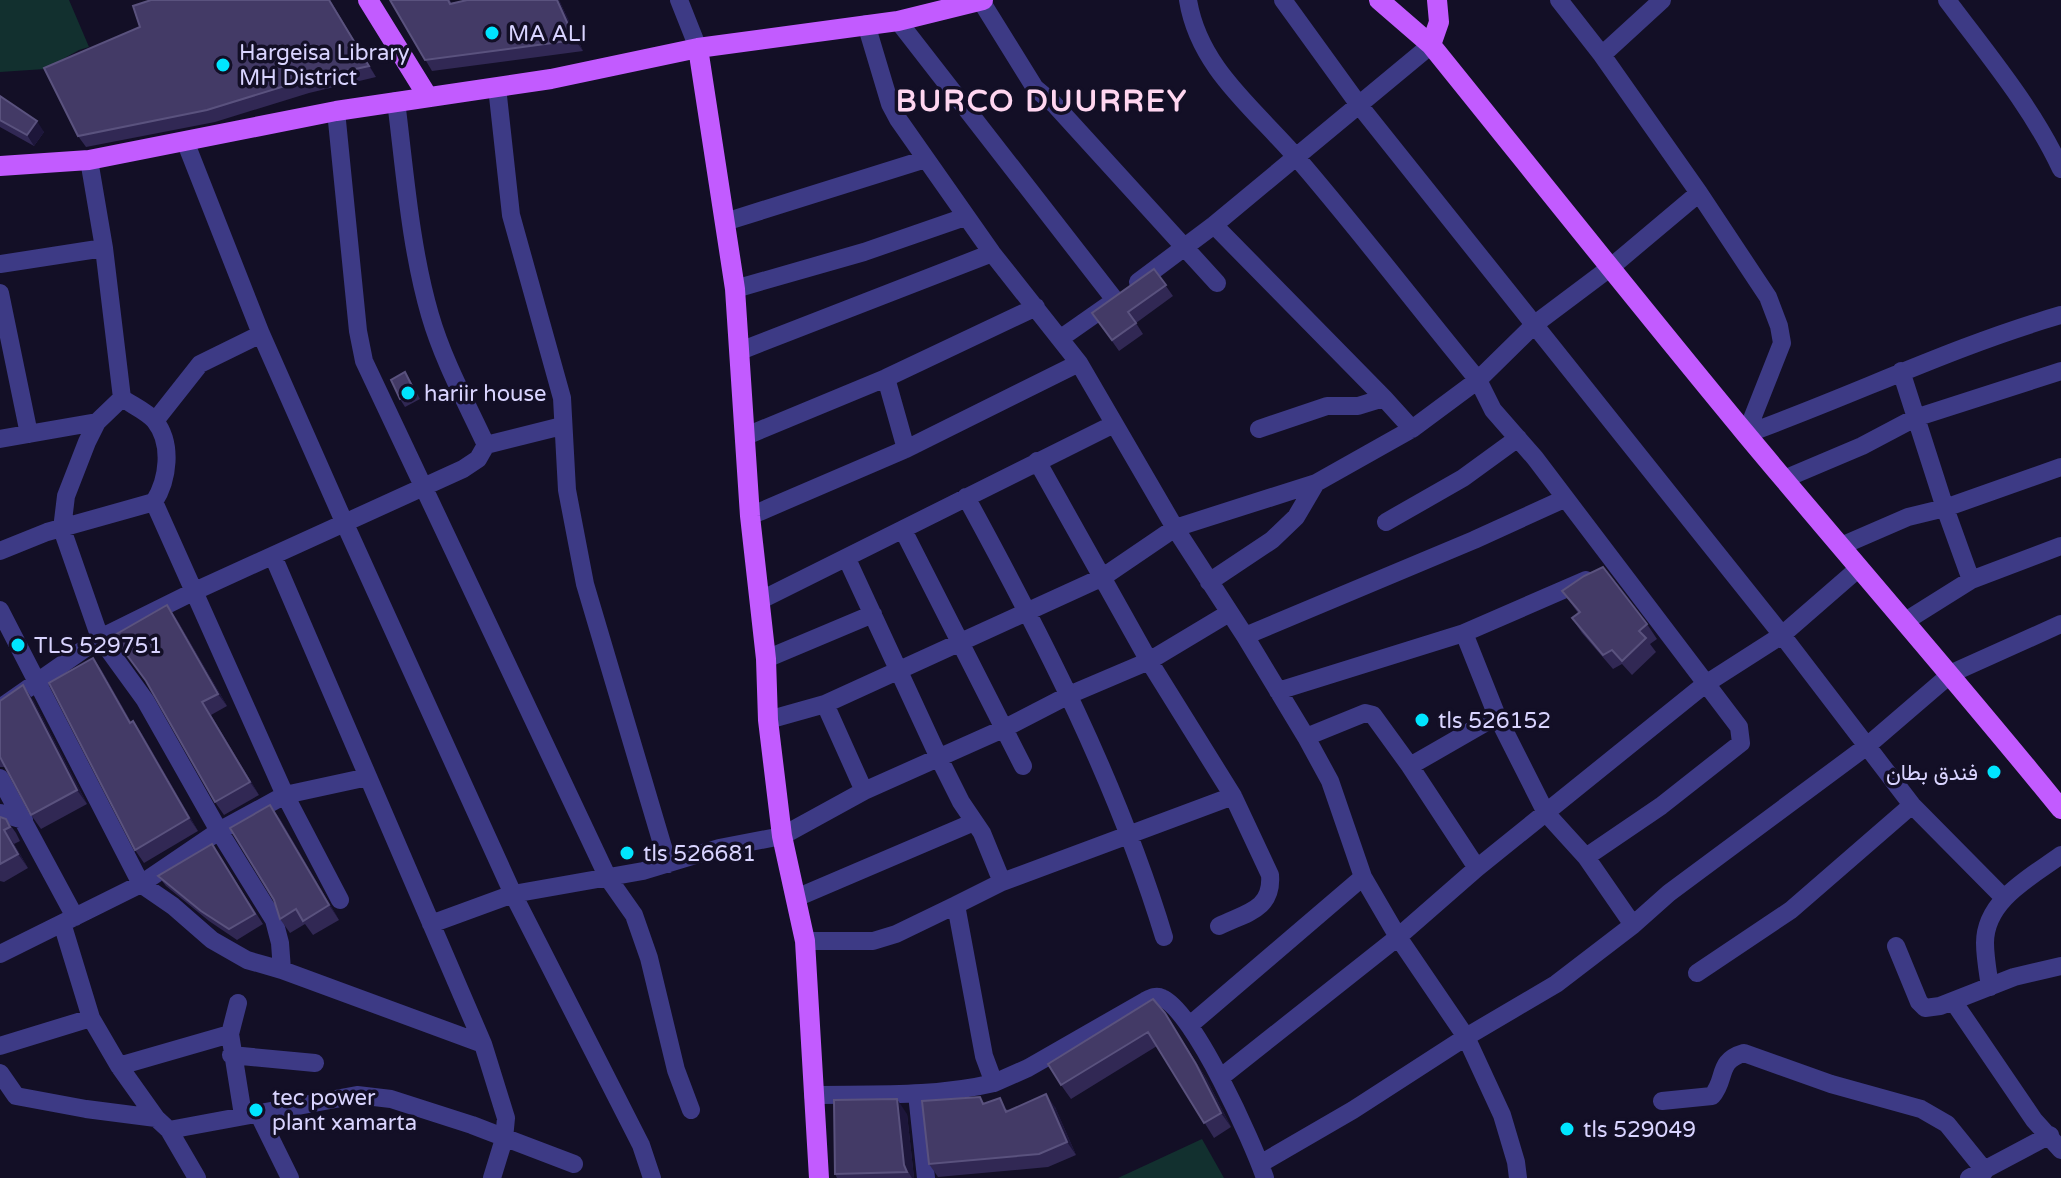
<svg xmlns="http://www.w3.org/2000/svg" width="2061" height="1178" font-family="'Varela Round',Vazirmatn,sans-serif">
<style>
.green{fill:#12302f}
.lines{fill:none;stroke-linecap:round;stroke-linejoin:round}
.minor{stroke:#3d3a85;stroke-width:18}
.major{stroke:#c25bff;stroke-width:20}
.wall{fill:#312854}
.shaded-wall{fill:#1d163a}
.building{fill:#433a66;stroke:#5a527e;stroke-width:2}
.poi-dot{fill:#00e5ff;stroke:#130f26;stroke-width:3}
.labels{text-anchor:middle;stroke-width:7;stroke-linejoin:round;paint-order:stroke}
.poi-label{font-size:22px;fill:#d9d4ff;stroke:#130f26;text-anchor:start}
.district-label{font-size:30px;font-weight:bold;letter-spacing:2px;fill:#ffd6f0;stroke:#130f26}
</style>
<rect width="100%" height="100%" fill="#130f26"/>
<path class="green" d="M0 0H69L89 47 79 50 45 69 0 72Z
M1202 1139 1224 1178H1118Z"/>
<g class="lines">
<path class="minor" d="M679 0 698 48
M1188 0C1199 68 1254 108 1297 158 1359 230 1417 306 1478 380L1493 410 1535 458 1739 727 1741 743 1661 806 1586 857
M1283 0 1359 105 1782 635 1912 805 2004 898
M1559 0 1602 55 1699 193 1768 297 1779 326 1782 343 1746 434
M1947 0C1988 55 2032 107 2061 169
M981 1 1035 88 1054 104 1217 283
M898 21 1115 300
M866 24 890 104 898 119 992 253 1079 363 1175 528 1245 636 1306 737 1330 781 1363 877 1398 937 1466 1037 1502 1115 1516 1162 1518 1178
M1602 55 1662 0
M497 87 511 215 562 398 567 490 585 584 668 864
M336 111 358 331 364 361 608 878 634 915 649 958 676 1070 691 1110
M185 141 261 334 345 524 513 894 641 1145 652 1178
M89 160 104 248 122 398C132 405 148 412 155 421 173 444 168 480 154 502L285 795 340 900
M725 222 926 159
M1214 225 1384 398
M0 264 104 248
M1138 282 1214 225 1431 45
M735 289 864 252 965 217
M0 293 29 434
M1061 338 1111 303
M740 351 992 253
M1901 371 1945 508 1971 580
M886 378 906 449
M122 398 97 422 87 442 66 496 62 529 100 638 145 700 219 831 274 920 280 943 282 970
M155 421 200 364 261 334
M1259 429 1327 406H1358L1384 398 1412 429
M1746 434C1852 396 1953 346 2061 315
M746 436 886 378 1036 307
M0 439 97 422
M486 445 562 426
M1037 461 1149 661 1233 796 1270 875C1273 910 1245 913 1219 926
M1784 479 1862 446 1915 418 2061 371
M966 497C1043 638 1117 782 1164 937
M750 516 906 449 1079 363
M1386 522 1463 478 1518 438
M903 530 1023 766
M1841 546 1908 517 1945 508 2061 467
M0 551 47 532 154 502
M273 556 483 1044 506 1118 504 1139 492 1178
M847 559 939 758 961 802 982 833 1002 882
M1586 580 1464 633 1497 716 1546 813 1586 857 1633 925
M1209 582 1272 540 1296 517 1316 483
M759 601 1114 424
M0 610 141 884 173 906 212 940 247 960 282 970 483 1044
M1904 622 1971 580 2061 546
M1245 636 1474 540 1564 499
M766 659 873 614
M1278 691 1464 633
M825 704 864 791
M0 708 100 638 195 591 463 469 478 459 486 445C466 402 443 360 430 315 410 246 405 172 396 101
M768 720 825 704 1103 577 1175 528 1316 483 1412 429 1478 380 1535 324 1611 267 1699 193
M1306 737 1365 713 1373 715 1410 766 1477 868
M1410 766 1497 716
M0 778 75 917
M0 813 24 820
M796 898 974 822
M956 905 1002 882 1233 796
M62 923 91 1018 119 1066 156 1118 169 1130 197 1178
M431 924 513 894 643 871 719 848 782 836 864 791 1003 729 1069 695 1149 661 1229 613
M805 941H873L896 934 956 905 984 1056 994 1083 1028 1068 1145 1001C1151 998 1156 995 1162 998 1194 1011 1253 1143 1265 1178
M1896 946 1919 1002 1925 1008 1940 1006 2014 977 2061 966
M0 954 141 884 219 831 285 795 368 777
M1697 973 1791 910 1912 805
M1990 987C1988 973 1985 957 1985 943 1985 900 2031 877 2061 855
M1953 1001 2034 1120 2061 1150
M238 1003 230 1034 243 1115
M1190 1025 1363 877
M0 1046 91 1018
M231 1055 315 1063
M119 1066 230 1034
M0 1073 16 1096 86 1109 156 1118
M1220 1078 1398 937 1477 868 1704 685 1782 635 1859 568
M917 1094 926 1178
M813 1095C874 1094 935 1097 994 1083
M1662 1101 1712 1096C1727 1079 1716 1061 1744 1053L1831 1084 1921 1109 1947 1124 1985 1171
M258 1113 290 1178
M169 1130 357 1095 391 1099 472 1125 574 1164
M1260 1164 1353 1110 1466 1037 1556 984 1633 925 1669 893 1867 746 1952 673 2061 624
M1969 1178 2050 1135"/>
<path class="major" d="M368 0 428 97
M1379 0 1431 45C1536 175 1640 306 1746 434 1851 560 1958 682 2061 809
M1431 45 1439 22 1437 0
M698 48 735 289 750 516 766 659 768 720 782 836 805 941 819 1178
M0 166 89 160 336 111 551 79 698 48 898 21 983 0"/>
</g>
<path class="wall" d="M330 0 376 77 309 93 215 122 86 147 78 136Z
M390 0H450L451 3 467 0H559L583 51 432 71Z
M0 96 44 132 34 146 0 127Z
M1154 269 1173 296 1136 323 1143 334 1119 351 1092 313Z
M405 372 410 380 420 399 405 407 400 399Z
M1562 591 1647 624 1657 639 1650 644 1656 652 1632 675 1622 664 1613 669 1582 633 1572 618 1578 613Z
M176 618 227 706 211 715 259 795 224 815 215 802Z
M93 658 102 671 131 722 133 721 142 734 198 831 144 863 135 850Z
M33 700 87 804 41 829 31 815 6 767H0V701Z
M270 805 280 819 339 920 313 935 305 924 290 933 280 919Z
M0 817 6 819 16 833 20 841 14 844 28 868 4 882 0 881Z
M212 844 263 924 237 940 209 921 166 886 158 876Z
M1165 1013 1206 1078 1231 1127 1214 1138 1157 1046 1071 1099 1061 1085Z
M980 1097 984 1104 1009 1110 1055 1107 1076 1155 1048 1167 938 1177 929 1164Z
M907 1114 914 1178H837L835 1174Z"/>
<path class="shaded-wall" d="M329 0H330L376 77 369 66Z
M557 0H559L583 51 575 40Z
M37 121 44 132 34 146 27 135Z
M167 605 176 618 227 706 218 694Z
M93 658 102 671 139 736 130 723Z
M23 685 33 700 87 804 77 790Z
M202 702 211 715 259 795 250 782Z
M133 721 142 734 198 831 189 818Z
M270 805 280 819 339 920 329 905Z
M4 830 14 844 28 868 18 854Z
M1165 1013 1206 1078 1231 1127 1221 1113Z
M1046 1094 1055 1107 1076 1155 1067 1142Z
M897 1099 907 1114 914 1178H912L904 1165Z"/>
<path class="building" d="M151 0H329L369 66 301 81 207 110 78 136 44 68 140 27 133 6Z
M390 0H448L450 4 467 0H557L575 40 425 60Z
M0 96 37 121 27 135 0 120Z
M1154 269 1166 285 1128 312 1136 323 1112 340 1092 313Z
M405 372 415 392 400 399 391 380Z
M1603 567 1647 624 1639 631 1646 638 1622 661 1612 650 1603 655 1572 618 1580 612 1562 591 1584 576Z
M167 605 218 694 202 702 250 782 215 802 146 681 113 636Z
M93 658 130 723 133 721 189 818 135 850 49 683Z
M23 685 77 790 31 815 0 757V701Z
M270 805 329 905 303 921 296 909 280 919 274 900 230 828Z
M0 817 6 819 10 827 4 830 18 854 0 864Z
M212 844 255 914 229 929 201 911 158 876Z
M1153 999 1165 1013 1196 1064 1221 1113 1204 1123 1148 1032 1061 1085 1048 1064Z
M1046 1094 1067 1142 1039 1154 929 1164 922 1101 980 1097 983 1104 1000 1098 1006 1112Z
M897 1099 904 1165 907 1172 835 1174 834 1100Z"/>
<g class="poi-dot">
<circle cx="492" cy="33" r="8"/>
<circle cx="223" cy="65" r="8"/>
<circle cx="408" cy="393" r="8"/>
<circle cx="18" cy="645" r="8"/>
<circle cx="1422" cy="720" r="8"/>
<circle cx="1994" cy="772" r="8"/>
<circle cx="627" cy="853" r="8"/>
<circle cx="256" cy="1110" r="8"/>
<circle cx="1567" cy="1129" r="8"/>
</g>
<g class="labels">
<g class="poi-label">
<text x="508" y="41">MA ALI</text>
<text x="239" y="60">Hargeisa Library<tspan x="239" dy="25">MH District</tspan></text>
<text x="424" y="401">hariir house</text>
<text x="34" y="653">TLS 529751</text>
<text x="1438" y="728">tls 526152</text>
<text x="1978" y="780" text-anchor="end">فندق بطان</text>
<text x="643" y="861">tls 526681</text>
<text x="272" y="1105">tec power<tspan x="272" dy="25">plant xamarta</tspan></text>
<text x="1583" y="1137">tls 529049</text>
</g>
<g class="district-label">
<text x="1042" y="111">BURCO DUURREY</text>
</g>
</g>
</svg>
